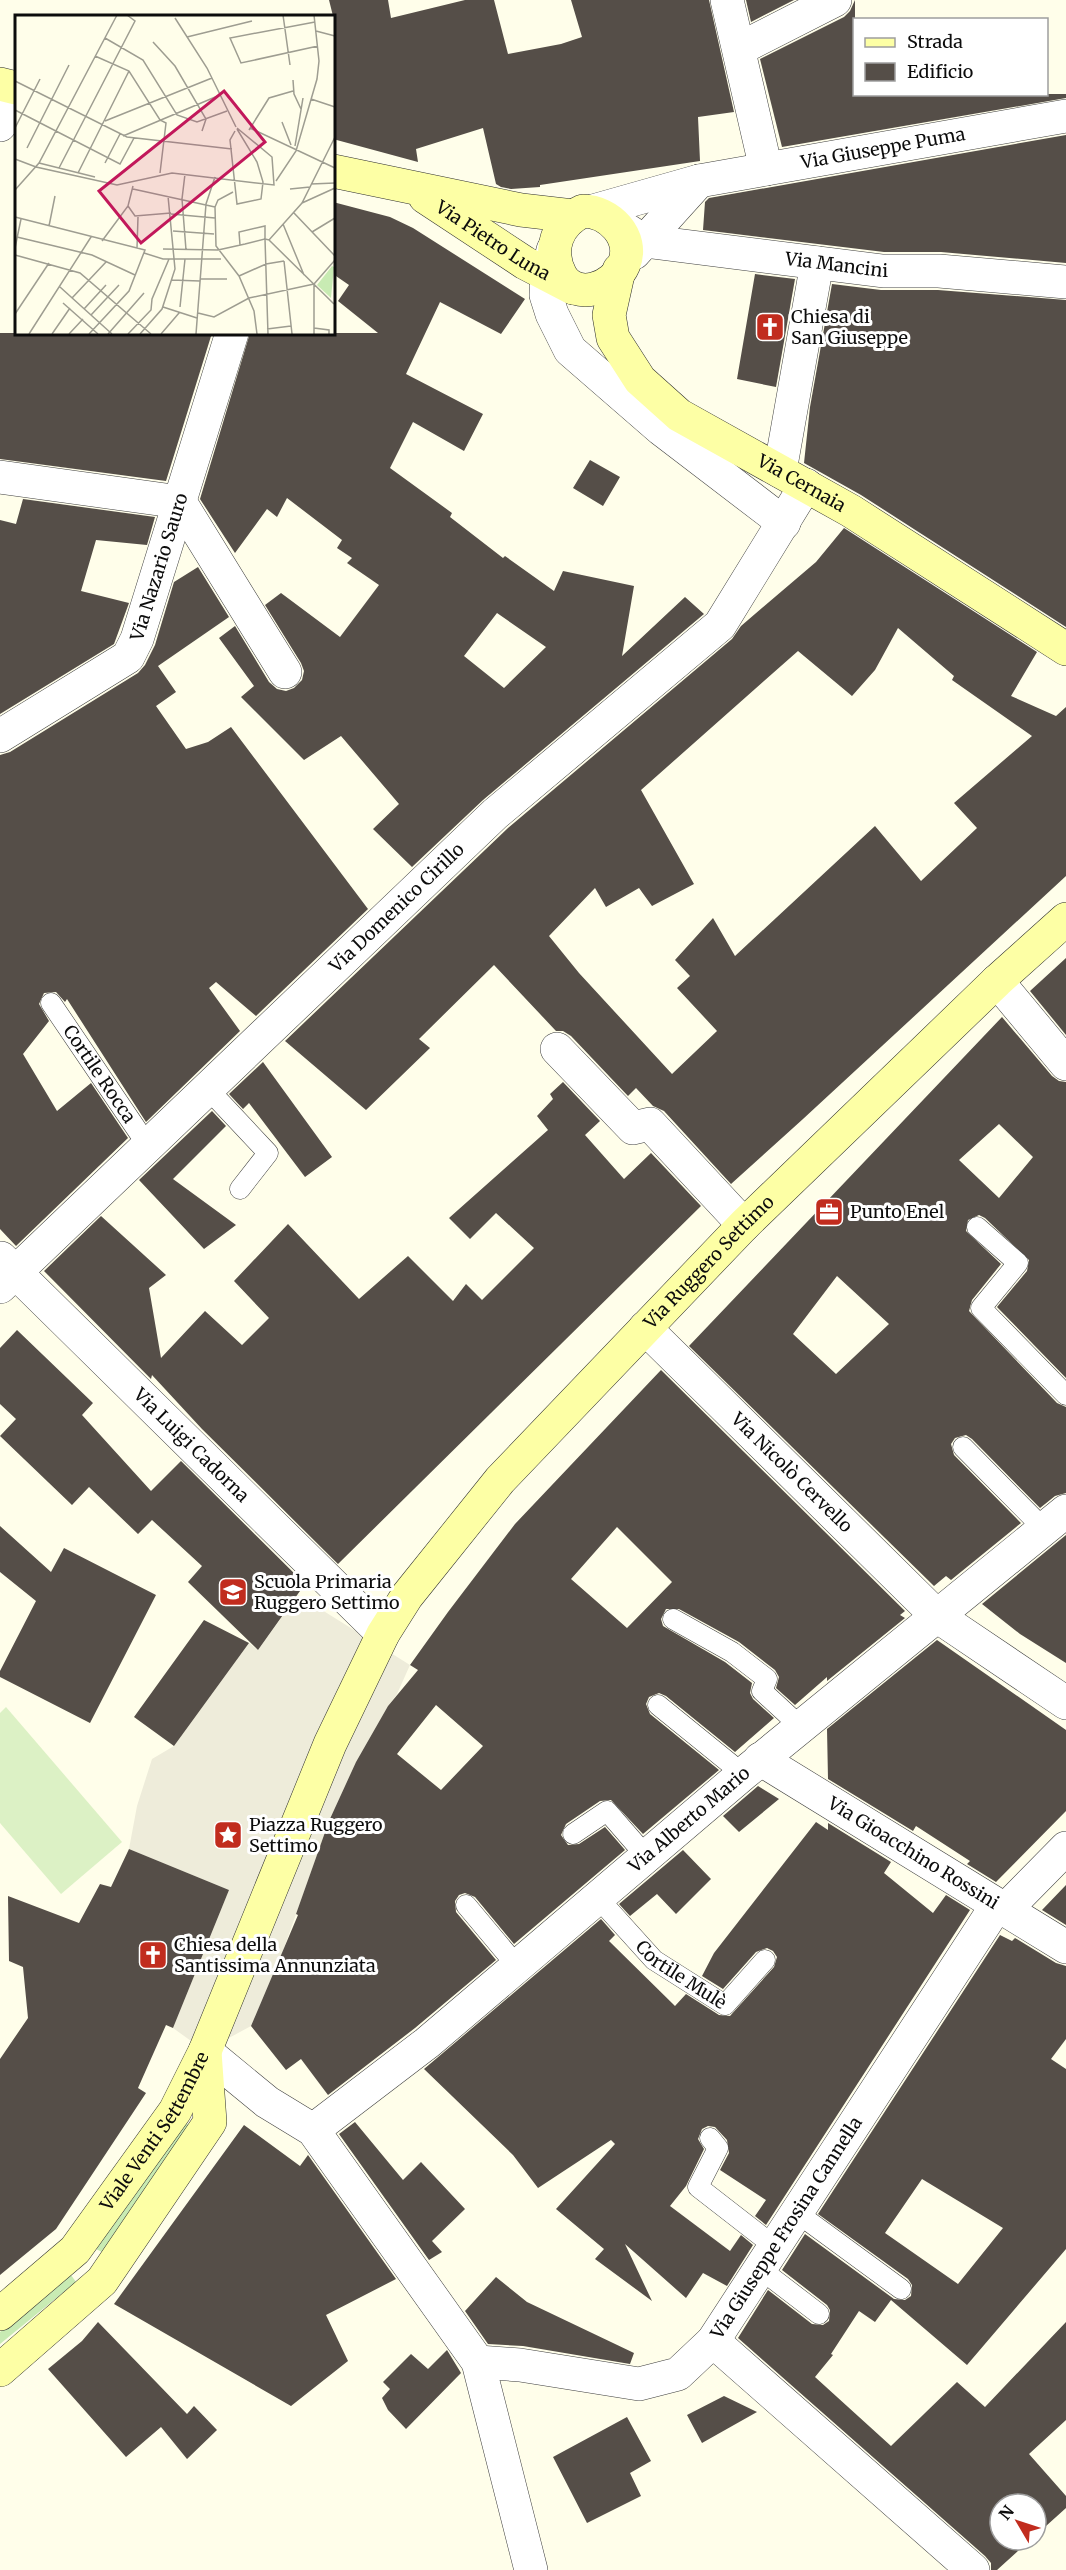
<svg xmlns="http://www.w3.org/2000/svg" width="1066" height="2570" font-family="Merriweather,serif">
<style>
.green{fill:#c8ebb3}
.pitch{fill:#dcf1c5}
.plaza{fill:#eeecda}
.building{fill:#554e48;fill-rule:evenodd}
.lines{fill:none;stroke-linecap:round;stroke-linejoin:round}
.lane-casing{stroke:#3f3f3f;stroke-width:21}
.street-casing{stroke:#3f3f3f;stroke-width:34}
.secondary-casing{stroke:#2e2e2e;stroke-width:34}
.lane{stroke:#fff;stroke-width:20}
.street{stroke:#fff;stroke-width:33}
.secondary{stroke:#fdffa5;stroke-width:33}
.labels{text-anchor:middle;stroke-width:6;stroke-linejoin:round;paint-order:stroke}
.street-label{font-size:18px;fill:#0c0c0c;stroke:#fff}
.poi-label{font-size:18px;fill:#0c0c0c;stroke:#fff;text-anchor:start}
.inset-road{fill:none;stroke:#9e9d91;stroke-width:1.5}
.view{fill:#c2185b;fill-opacity:0.15;stroke:#c2185b;stroke-width:3}
.inset-edge{fill:none;stroke:#0c0c0c;stroke-width:3}
</style>
<rect width="100%" height="100%" fill="#fffeea"/>
<path class="green" d="M186 2123 192 2127 102 2252 96 2249Z
M71 2275 76 2282 0 2344V2332Z"/>
<path class="pitch" d="M6 1707 122 1842 61 1894 0 1823V1713Z"/>
<path class="plaza" d="M298 1595 410 1665 397 1694 388 1706 356 1762 329 1821 283 1951 251 2026 205 2051 173 2028 229 1890 129 1849 137 1806 152 1759 174 1746 249 1643 258 1650Z"/>
<path class="building" d="M329 0H388L391 18 465 0H494L508 54 561 44 582 37 571 0H709L734 112 698 117 700 161 540 185V187L511 189 501 187 496 184 483 128 416 149 418 162 333 139V16Z
M746 0H794L751 22Z
M855 0V94H1066V98L782 147 760 59 844 17 850 11Z
M1066 135V263L941 252H884L703 230 705 202 709 198Z
M333 202 390 217 413 228 525 299 501 334 440 302 406 374 483 414 464 451 413 422 390 468 452 513 450 517 503 558 505 556 554 591 563 571 634 586 622 656 685 597 704 614 483 800 412 867 373 829 399 804 341 736 304 760 241 697 254 686 219 638 235 626 269 682 277 689 286 691 294 688 302 680 304 671 301 663 265 605 281 593 340 637 379 585 347 563 352 558 337 548 342 540 287 498 277 517 267 509 235 553 200 499 250 333H378L338 301 349 285 333 274ZM497 613 546 647 504 688 464 656Z
M755 274 795 279 776 387 737 379Z
M832 284 881 290H938L1066 300V627L861 495 804 463 810 407Z
M0 333H212L166 481 0 459Z
M590 460 620 477 603 506 573 488Z
M23 499 155 517 147 545 96 540 81 591 129 603 114 644 0 714V520L16 524Z
M844 528 1037 652 1011 696 1056 716 1066 707V876L803 1119 731 1184 664 1111 653 1106 636 1088 628 1096 571 1036 563 1031H556L494 965 419 1039 430 1048 366 1110 285 1041 508 828 732 639 741 626 816 562ZM898 628 954 676 952 680 1032 736 954 803 977 828 921 881 875 826 735 956 713 918 675 960 690 976 677 988 717 1031 672 1074 579 973 549 936 595 888 606 907 639 888 652 906 694 884 641 790 798 651 852 696 875 670Z
M198 567 229 617 158 666 176 692 156 706 186 749 208 742 231 727 368 909 256 1016 216 982 209 988 240 1031 146 1122 67 999 65 1002 56 992 44 993 39 1004 49 1021 23 1054 57 1111 91 1083 128 1138 16 1246 0 1229V755L10 752 138 673 145 665 155 645 174 582Z
M1066 958V1035L1030 991Z
M1002 1017 1052 1076 1059 1081 1066 1082V1378L997 1307 1027 1271 1029 1260 985 1218 979 1215 968 1220 966 1231 1001 1264 972 1300 969 1311 1057 1403 1066 1407V1493L1055 1496 1040 1508 972 1439 966 1435 955 1438 951 1444 954 1455 1021 1523 951 1580 946 1576 934 1586 689 1346ZM999 1124 1033 1157 999 1198 959 1160ZM837 1276 889 1324 836 1374 793 1334Z
M263 1062 332 1157 305 1177 249 1103 243 1109 229 1094Z
M563 1082 600 1121 585 1135 624 1179 651 1153 701 1206 338 1564 202 1429 152 1375 151 1379 44 1271 101 1216 166 1275 149 1288 161 1358 205 1311 242 1345 269 1318 234 1281 288 1224 359 1299 408 1256 453 1301 466 1284 482 1300 534 1248 496 1213 470 1239 449 1218 548 1130 537 1116 553 1099 550 1094Z
M212 1111 226 1126 173 1179 236 1225 204 1249 139 1180Z
M17 1330 93 1403 82 1415 151 1491 181 1461 305 1584 258 1650 188 1582 202 1566 152 1520 138 1534 89 1487 72 1505 0 1436 16 1419 0 1404V1348Z
M661 1370 905 1611 900 1615 905 1618 827 1681V1677L795 1705 776 1688 779 1677 775 1670 739 1642 679 1609H666L661 1619 663 1626 725 1662 752 1683 750 1693 753 1699 774 1718 735 1752 666 1696 659 1693 649 1697 646 1704 650 1714 719 1770 643 1834 611 1800 600 1801 566 1824 561 1835 568 1845 579 1844 605 1827 625 1850 514 1944 475 1897 465 1893 459 1895 455 1901 456 1912 496 1960 415 2028 328 2095 301 2059 286 2070 251 2026 298 1915 296 1914 329 1821 356 1762 388 1706 418 1670 410 1665 448 1612 515 1524ZM617 1527 672 1582 627 1628 571 1579ZM436 1705 483 1746 441 1790 397 1754Z
M0 1526 51 1572 64 1548 156 1595 90 1723 0 1677V1671L36 1601 0 1572Z
M1066 1535V1663L1020 1634 982 1604Z
M204 1620 249 1643 174 1746 134 1717Z
M937 1640 1066 1730V1811L996 1882 967 1864 970 1861 916 1826 913 1831 828 1779 827 1729Z
M758 1786 779 1799 739 1832 723 1816Z
M816 1822 828 1830V1823L891 1862 884 1873 933 1913 946 1895 970 1910 766 2225 755 2216 766 2200 720 2170 729 2153 727 2140 715 2127 708 2126 702 2129 698 2139 704 2149 686 2186 670 2206 730 2251 741 2235 753 2245 727 2286 703 2273 686 2298 625 2244 652 2301 595 2259 604 2249 556 2209 615 2144 611 2140 538 2188 513 2155 424 2069 601 1919 615 1935 609 1941 675 2006 686 1994 719 2015 730 2016 774 1967 777 1957 773 1951 767 1948 756 1952 723 1989 702 1976 714 1953Z
M129 1849 229 1890 173 2028 166 2025 138 2088 146 2093 56 2229 0 2275V2059L28 2018 23 1967 9 1961 8 1896 79 1923 100 1884 111 1887Z
M683 1850 711 1879 676 1914 657 1894 630 1916 619 1904Z
M1066 1885V1925L1042 1910Z
M1000 1935 1012 1941 1015 1938 1056 1963 1066 1966V2039L1051 2059 1066 2069V2249L967 2365 891 2300 875 2322 859 2311 831 2354 833 2355 815 2377 891 2446 957 2382 985 2407 1066 2322V2420L1029 2454 1066 2496V2508L1036 2535V2504H1000V2540H1030L997 2570H991V2563L985 2556 738 2338 768 2290 812 2324 823 2325 829 2321 830 2310 827 2305 782 2270 805 2234 894 2299 905 2300 911 2296 912 2285 908 2279 818 2214ZM922 2179 1003 2228 958 2284 885 2233Z
M355 2122 403 2180 421 2162 465 2209 432 2241 442 2252 429 2260 339 2134Z
M244 2125 300 2166 308 2155 396 2279 326 2315 348 2361 291 2406 114 2304Z
M496 2277 527 2302 634 2353 630 2364 523 2346 488 2344 465 2311Z
M98 2322 187 2414 194 2406 217 2430 187 2459 161 2427 126 2457 48 2369 82 2341Z
M447 2350 461 2373 406 2429 388 2410 382 2398 390 2389 383 2382 411 2354 428 2369Z
M724 2396 757 2412 702 2443 687 2415Z
M627 2417 651 2461 630 2473 641 2496 587 2523 553 2457Z"/>
<g class="lines">
<g class="lane-casing">
<g id="lane">
<path id="s1" d="M51 1003 148 1146"/>
<path d="M208 1089 268 1153 240 1189"/>
<path d="M977 1227 1018 1263 981 1308 1066 1395"/>
<path d="M963 1447 1044 1529"/>
<path d="M673 1619 732 1652 767 1679 762 1691 801 1727"/>
<path d="M658 1705 743 1774"/>
<path d="M573 1834 607 1811 646 1856"/>
<path id="s2" d="M598 1898 654 1960 725 2005 765 1960"/>
<path d="M466 1905 517 1966"/>
<path d="M710 2138 718 2148 698 2187 774 2246"/>
<path d="M796 2212 901 2289"/>
<path d="M759 2268 819 2314"/>
</g>
</g>
<g class="street-casing">
<g id="street">
<path d="M727 0 766 169"/>
<path d="M739 49 835 0"/>
<path d="M0 125 11 87"/>
<path id="s3" d="M593 211 699 181 1066 116"/>
<path id="s4" d="M613 221 644 241 883 271H939L1066 282"/>
<path d="M553 250 547 275 546 295 552 314 570 350 661 429 784 523"/>
<path d="M634 253 699 181"/>
<path d="M780 471 817 263"/>
<path d="M0 477 180 502 285 672"/>
<path id="s5" d="M0 736 128 657 137 639 232 333"/>
<path d="M997 981 1066 1064"/>
<path d="M557 1049 633 1128 650 1124 744 1225"/>
<path id="s6" d="M1 1258 383 1634"/>
<path id="s7" d="M0 1287 495 814 720 625 806 485"/>
<path id="s8" d="M645 1328 937 1616 1066 1703"/>
<path id="s9" d="M760 1759 1066 1947"/>
<path d="M1005 1910 1066 1848"/>
<path d="M205 2051 267 2102 313 2130 478 2362 531 2570"/>
<path id="s10" d="M313 2130 427 2043 743 1774 1066 1511"/>
<path d="M713 2341 973 2570"/>
<path id="s11" d="M478 2362 520 2365 639 2384 678 2374 713 2341 997 1905"/>
</g>
</g>
<g class="secondary-casing">
<g id="secondary">
<path d="M0 84 16 88"/>
<path d="M333 171 521 210 573 216"/>
<path id="s12" d="M425 197 525 263 573 288"/>
<path d="M583 211C609 211 635 237 624 264 614 288 576 302 561 276 547 250 557 223 583 211Z"/>
<path id="s13" d="M619 270 609 315 613 338 640 380 679 415 851 511 1066 649"/>
<path id="s14" d="M0 2314 75 2250 175 2111 205 2051 330 1744 383 1634 407 1596 500 1480 744 1225 997 981 1066 919"/>
<path d="M0 2370 102 2281 210 2122 205 2052"/>
</g>
</g>
<use href="#lane" class="lane"/>
<use href="#street" class="street"/>
<use href="#secondary" class="secondary"/>
</g>
<defs>
<g id="church-square" transform="scale(1.5)"><rect x="-9" y="-9" width="18" height="18" rx="4" fill="#c12c1e" stroke="#fff"/><path d="M-1.2-6h2.4v3.5h3.3v2.4h-3.3V6h-2.4V-.1h-3.3v-2.4h3.3Z" fill="#fff"/></g>
<g id="office-square" transform="scale(1.5)"><rect x="-9" y="-9" width="18" height="18" rx="4" fill="#c12c1e" stroke="#fff"/><path d="M-6-3h4V-5.5h4V-3h4V5H-6ZM-1-4.5V-3h2v-1.5ZM-6 0V1H6V0Z" fill="#fff"/></g>
<g id="school-square" transform="scale(1.5)"><rect x="-9" y="-9" width="18" height="18" rx="4" fill="#c12c1e" stroke="#fff"/><path d="M0-5L7-2L0 1L-7-2ZM-4 1L0 2.5L4 1V4Q0 6-4 4Z" fill="#fff"/></g>
<g id="sight-square" transform="scale(1.5)"><rect x="-9" y="-9" width="18" height="18" rx="4" fill="#c12c1e" stroke="#fff"/><path d="M0-6L1.8-2.2L6-1.7L2.9 1.2L3.7 5.4L0 3.3L-3.7 5.4L-2.9 1.2L-6-1.7L-1.8-2.2Z" fill="#fff"/></g>
</defs>
<g fill-rule="evenodd">
<use href="#church-square" x="770" y="327"/>
<use href="#office-square" x="829" y="1212"/>
<use href="#school-square" x="233" y="1592"/>
<use href="#sight-square" x="228" y="1835"/>
<use href="#church-square" x="153" y="1955"/>
</g>
<g class="labels">
<g class="street-label">
<text dy="6" stroke="none"><textPath href="#s3" startOffset="297">Via Giuseppe Puma</textPath></text>
<text dy="6" stroke="none"><textPath href="#s12" startOffset="81">Via Pietro Luna</textPath></text>
<text dy="6" stroke="none"><textPath href="#s4" startOffset="231">Via Mancini</textPath></text>
<text dy="6" stroke="none"><textPath href="#s13" startOffset="312">Via Cernaia</textPath></text>
<text dy="6" stroke="none"><textPath href="#s5" startOffset="246">Via Nazario Sauro</textPath></text>
<text dy="6" stroke="none"><textPath href="#s7" startOffset="549">Via Domenico Cirillo</textPath></text>
<text dy="6" stroke="none"><textPath href="#s1" startOffset="86">Cortile Rocca</textPath></text>
<text dy="6" stroke="none"><textPath href="#s14" startOffset="1286">Via Ruggero Settimo</textPath></text>
<text dy="6" stroke="none"><textPath href="#s6" startOffset="267">Via Luigi Cadorna</textPath></text>
<text dy="6" stroke="none"><textPath href="#s8" startOffset="206">Via Nicolò Cervello</textPath></text>
<text dy="6" stroke="none"><textPath href="#s10" startOffset="488">Via Alberto Mario</textPath></text>
<text dy="6" stroke="none"><textPath href="#s9" startOffset="180">Via Gioacchino Rossini</textPath></text>
<text dy="6" stroke="none"><textPath href="#s2" startOffset="114">Cortile Mulè</textPath></text>
<text dy="6" stroke="none"><textPath href="#s14" startOffset="242">Viale Venti Settembre</textPath></text>
<text dy="6" stroke="none"><textPath href="#s11" startOffset="386">Via Giuseppe Frosina Cannella</textPath></text>
</g>
<g class="poi-label">
<text x="791" y="323">Chiesa di<tspan x="791" dy="21">San Giuseppe</tspan></text>
<text x="850" y="1218">Punto Enel</text>
<text x="254" y="1588">Scuola Primaria<tspan x="254" dy="21">Ruggero Settimo</tspan></text>
<text x="249" y="1831">Piazza Ruggero<tspan x="249" dy="21">Settimo</tspan></text>
<text x="174" y="1951">Chiesa della<tspan x="174" dy="21">Santissima Annunziata</tspan></text>
</g>
</g>
<g transform="translate(15 15)">
<rect width="320" height="320" fill="#fffeea"/>
<path d="M317 251 319 252 316 283 302 270Z" fill="#c8ebb3"/>
<path class="inset-road" d="M268 0 275 50M160 3 192 53 221 112M300 7 215 23 226 48 303 31M301 16 320 21M172 22 237 6M90 23 128 45 162 100 182 107 212 96M138 27 160 51 191 104 187 116M80 41 114 56 145 105 151 108 145 158M278 65 279 79 286 94M0 66 112 122 217 134M296 84 320 92M0 95 105 149 119 123M90 106 197 63M267 107 276 130M0 113 25 64M235 113 320 153M234 115 254 83 278 76M220 116 215 125 222 189 246 184 248 167 242 147 222 114M108 121 205 80M280 131 288 83M12 133 54 50M0 144 21 152 102 170 157 158 259 170 257 142 222 113M24 148 80 162M90 148 105 119M44 153 120 6 112 0M63 158 114 56M170 159 167 184 171 235M261 166 281 136 302 64 304 46 299 0M296 169 320 168M118 174 200 192M275 174 295 172M0 175 24 148 102 0M287 188 320 173M113 191 120 201 156 198M200 192 201 231 224 261 239 296 242 319M200 192 203 185 218 177M279 198 320 241M156 199 200 203M0 202 130 235 114 276 74 319M268 209 289 260M34 211 40 181M158 216 199 219M297 217 320 203M2 222 77 240 120 260M254 225 319 289M87 226 113 191 118 171M0 233 6 204M122 233 123 202M148 234 203 235M203 235 230 229 250 224V211L224 217 225 230M129 238 148 244H206M0 240 65 258 136 319M269 246 277 319M224 261 251 249 269 246M185 264H212M156 265 185 266M299 269V319M299 269 320 245M45 272 97 319M57 283 91 247M48 288 83 319M148 292 182 303M165 292 170 244M69 294 91 270M183 298 199 302 234 283 299 269M0 299 34 248M76 300 104 270M299 313 314 315V319M252 314 276 311M14 319 76 222M37 319 55 293M54 319 68 304M93 319 129 278M113 319 136 295 137 284 154 244M125 319 147 294 160 254 153 181M146 319 164 298M181 319 191 189 200 162M253 319 250 224 254 225 287 188 320 122"/>
<path class="view" d="M209 76 250 127 126 228 84 176Z"/>
<rect width="320" height="320" class="inset-edge"/>
</g>
<rect x="853" y="18" width="195" height="78" fill="#ffffff" stroke="#9e9e9e" stroke-width="1.5"/>
<rect x="865" y="38" width="30" height="9" fill="#fdffa5" stroke="#9e9e9e" stroke-width="1.5"/>
<text x="907" y="48" font-size="18" fill="#0c0c0c">Strada</text>
<rect x="865" y="63" width="30" height="18" fill="#554e48" stroke="#9e9e9e" stroke-width="1.5"/>
<text x="907" y="78" font-size="18" fill="#0c0c0c">Edificio</text>
<g transform="translate(1018 2522) rotate(309)"><circle r="28" fill="#ffffff" stroke="#9e9e9e" stroke-width="1.5"/>
<path d="M0-4.5L10 22L0 15L-10 22Z" fill="#c12c1e"/>
<text y="-9" font-size="16" font-weight="bold" text-anchor="middle" fill="#0c0c0c">N</text>
</g>
</svg>
